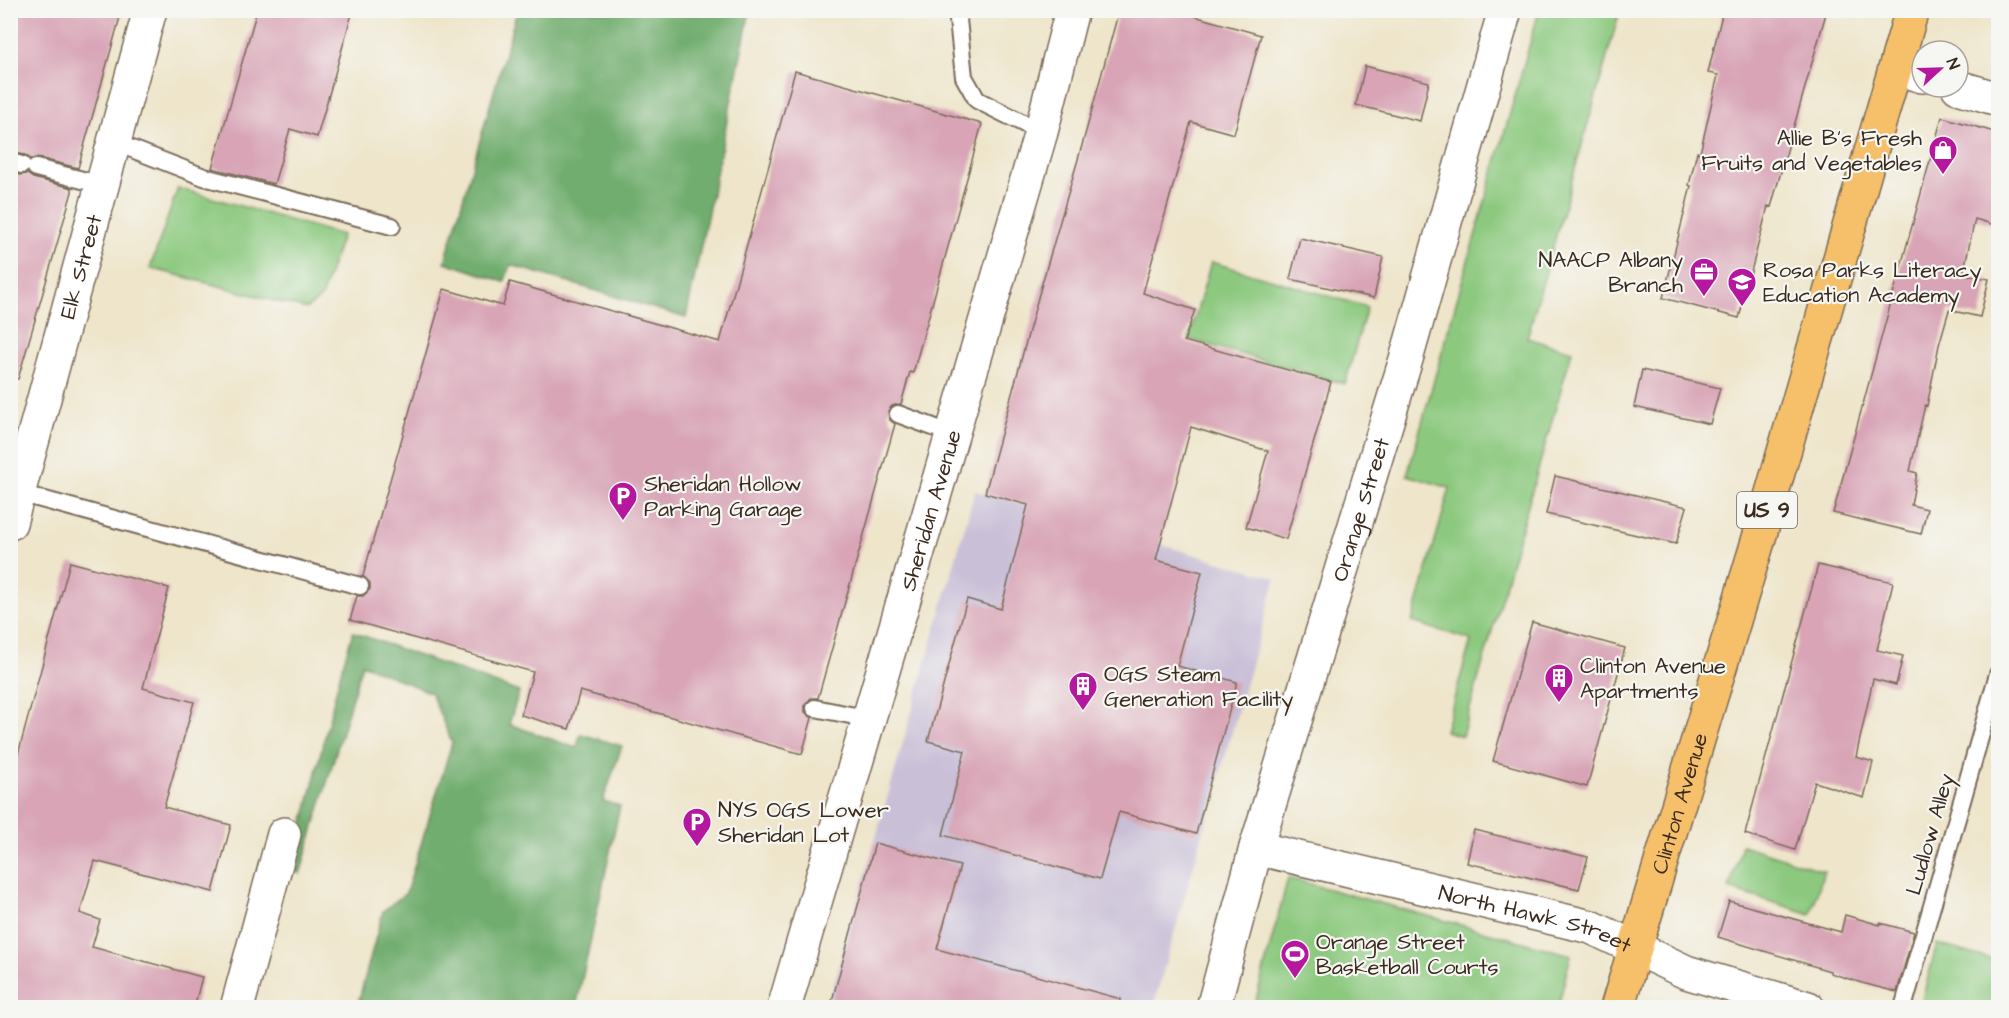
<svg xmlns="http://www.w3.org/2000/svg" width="2009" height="1018" font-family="'Architects Daughter',sans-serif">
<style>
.industrial{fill:#c9bfd7}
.green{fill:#8cc97f;stroke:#647a4e;stroke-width:1.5}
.forest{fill:#71ad6e;stroke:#566c46;stroke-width:1.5}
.building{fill:#d8a4b6}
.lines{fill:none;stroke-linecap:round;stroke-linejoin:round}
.service-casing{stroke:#7a6b5a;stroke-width:20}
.minor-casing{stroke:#7a6b5a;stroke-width:36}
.primary-casing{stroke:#7a6b5a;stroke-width:36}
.service{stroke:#fff;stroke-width:16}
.minor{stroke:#fff;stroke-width:33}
.primary{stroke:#f6c06b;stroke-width:33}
.labels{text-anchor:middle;stroke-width:4.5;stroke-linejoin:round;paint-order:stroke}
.shield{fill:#f6f6f2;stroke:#73675e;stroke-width:1.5}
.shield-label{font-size:21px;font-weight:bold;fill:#3b2a1e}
.poi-label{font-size:22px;fill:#3b2a1e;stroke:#f6f6f2;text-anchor:start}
.street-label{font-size:22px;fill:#3b2a1e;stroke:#f6f6f2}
</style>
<rect width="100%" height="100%" fill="#f6f6f2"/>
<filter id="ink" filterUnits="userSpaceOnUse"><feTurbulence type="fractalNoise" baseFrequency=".0167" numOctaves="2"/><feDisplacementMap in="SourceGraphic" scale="12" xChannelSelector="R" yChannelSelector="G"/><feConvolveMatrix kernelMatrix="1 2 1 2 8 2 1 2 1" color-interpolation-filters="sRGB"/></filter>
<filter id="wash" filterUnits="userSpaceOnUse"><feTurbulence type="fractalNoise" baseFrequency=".008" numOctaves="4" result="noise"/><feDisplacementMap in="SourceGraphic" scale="24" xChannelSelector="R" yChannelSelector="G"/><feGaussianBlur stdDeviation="1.35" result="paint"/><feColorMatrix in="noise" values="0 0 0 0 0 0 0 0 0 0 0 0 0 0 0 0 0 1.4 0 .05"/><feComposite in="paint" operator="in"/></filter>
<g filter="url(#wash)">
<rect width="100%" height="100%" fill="#eee5ca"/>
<path class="industrial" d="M975 491 1276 578 1153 1007 827 1008Z"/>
<path class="green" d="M1539 11H1620L1527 338 1572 351 1462 736 1445 731 1471 640 1412 622 1450 488 1407 475Z
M178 188 342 235 321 298 306 309 150 268Z
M1211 262 1367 307 1345 384 1189 339Z
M1742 845 1824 871 1811 914 1729 889Z
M1288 878 1571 955 1558 1007H1254Z
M1937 944 1998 961V1007H1920Z"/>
<path class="forest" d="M517 11H750L686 318 511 265 504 282 445 262Z
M353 632 519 692 509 724 576 748 581 734 622 746 603 801 620 806 576 1007H357L383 911 406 893 452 743 431 693 362 664 300 874 292 869 341 671Z"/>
<g id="blocks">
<path class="building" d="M10 10H122L78 168 39 158 31 159 25 155 10 152Z
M257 10H353L317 137 290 129 274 184 212 168Z
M1119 10H1173L1261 35 1234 134 1191 122 1143 293 1195 310 1184 341 1331 382 1286 539 1246 527 1268 451 1191 427 1156 560 1202 572 1177 666 1237 682 1196 834 1119 812 1100 879 943 835 965 751 928 741 967 599 1001 609 1028 505 985 493 1039 294 1085 135Z
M1723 10H1827L1771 207 1768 206 1739 318 1663 298 1691 186 1689 185 1697 152 1700 153 1718 75 1708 73Z
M1365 66 1429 82 1420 121 1356 105Z
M795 71 982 124 913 373 910 372 901 404 892 406 888 411 890 420 895 424 818 698H811L805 705V712L812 718 802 754 580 691 569 729 521 715 533 672 350 620 357 596H363L370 589V583L363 576 444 289 503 306 510 282 720 342Z
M1942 117 1998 133V226L1975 219 1963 274 1989 279 1980 317 1949 310 1939 345 1927 406 1925 405 1910 471 1917 473 1911 505 1927 509 1921 534 1833 513Z
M10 173 20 175 27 174 33 178 72 188V192L18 379 10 378Z
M1300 238 1383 257 1374 298 1290 279Z
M1642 370 1720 388 1710 424 1634 407Z
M1555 476 1687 507 1676 544 1546 514Z
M70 562 169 588 143 688 194 702 164 807 231 825 213 892 95 861 80 913 100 920 92 947 202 977 194 1008H10V784Z
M1818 565 1893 582 1877 650 1903 656 1896 685 1873 679 1856 757 1873 762 1864 798 1815 782 1795 850 1745 834Z
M1532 622 1625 648 1587 787 1493 761Z
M1474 830 1588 857 1579 889 1467 863Z
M875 843 960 866 937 949 1121 999 1119 1008H830Z
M1729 901 1841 932 1845 915 1880 925V923L1914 932 1897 992 1862 983 1830 973V971L1718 937Z"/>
</g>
</g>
<g filter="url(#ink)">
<use href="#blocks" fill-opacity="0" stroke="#7a6b5a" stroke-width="1.5"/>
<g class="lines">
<g class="service-casing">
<path id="service" d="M957 10 964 77 977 100 1041 132
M114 142 204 177 392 226
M10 162 22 165
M36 168 102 185
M898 414 952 434
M19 493 360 586
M815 708 870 719
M1903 1008 1998 674"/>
</g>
<g class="minor-casing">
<g id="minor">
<path d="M1896 68 1922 76"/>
<path d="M1958 87 1998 99"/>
<path id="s1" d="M10 523 150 10"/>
<path id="s2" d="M1256 848 1591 927 1686 972 1808 1008"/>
<path d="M237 1008 284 834"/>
<path id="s3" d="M784 1008 1041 132 1072 10"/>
<path id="s4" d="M1213 1008 1256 848 1407 356 1505 10"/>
</g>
</g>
<g class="primary-casing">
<g id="primary">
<path id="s5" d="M1617 1008 1759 538 1912 10"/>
</g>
</g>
<use href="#service" class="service"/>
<use href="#minor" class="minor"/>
<use href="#primary" class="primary"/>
</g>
</g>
<defs>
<g id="shop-pin" transform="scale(1.5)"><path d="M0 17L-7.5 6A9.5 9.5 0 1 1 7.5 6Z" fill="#b5179e" stroke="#f6f6f2"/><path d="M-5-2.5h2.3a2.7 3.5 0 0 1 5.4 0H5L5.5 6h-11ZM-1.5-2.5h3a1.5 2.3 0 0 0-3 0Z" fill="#fff"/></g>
<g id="office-pin" transform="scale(1.5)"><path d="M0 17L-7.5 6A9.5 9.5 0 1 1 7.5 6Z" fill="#b5179e" stroke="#f6f6f2"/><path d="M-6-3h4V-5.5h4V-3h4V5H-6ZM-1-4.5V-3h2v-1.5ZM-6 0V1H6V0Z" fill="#fff"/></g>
<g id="school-pin" transform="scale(1.5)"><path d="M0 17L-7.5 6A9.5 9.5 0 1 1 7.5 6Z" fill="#b5179e" stroke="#f6f6f2"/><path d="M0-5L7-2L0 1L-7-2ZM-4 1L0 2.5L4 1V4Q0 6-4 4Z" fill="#fff"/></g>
<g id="parking-pin" transform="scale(1.5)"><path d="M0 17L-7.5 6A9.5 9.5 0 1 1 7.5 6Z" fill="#b5179e" stroke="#f6f6f2"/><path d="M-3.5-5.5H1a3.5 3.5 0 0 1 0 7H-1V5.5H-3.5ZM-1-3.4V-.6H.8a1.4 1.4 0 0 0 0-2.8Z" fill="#fff"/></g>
<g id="building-pin" transform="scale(1.5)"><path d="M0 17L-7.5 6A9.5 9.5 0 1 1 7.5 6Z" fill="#b5179e" stroke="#f6f6f2"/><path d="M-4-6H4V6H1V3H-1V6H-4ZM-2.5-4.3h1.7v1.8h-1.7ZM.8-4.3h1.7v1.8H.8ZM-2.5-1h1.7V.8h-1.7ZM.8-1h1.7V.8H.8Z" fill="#fff"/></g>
<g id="stadium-pin" transform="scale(1.5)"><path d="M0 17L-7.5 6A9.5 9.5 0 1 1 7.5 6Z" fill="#b5179e" stroke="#f6f6f2"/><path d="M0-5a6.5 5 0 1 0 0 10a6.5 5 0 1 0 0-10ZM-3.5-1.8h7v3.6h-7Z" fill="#fff"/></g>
</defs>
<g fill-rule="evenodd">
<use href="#shop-pin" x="1943" y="150"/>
<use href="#office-pin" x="1704" y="272"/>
<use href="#school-pin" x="1742" y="282"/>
<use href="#parking-pin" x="623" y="496"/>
<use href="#building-pin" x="1559" y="678"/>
<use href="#building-pin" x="1083" y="686"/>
<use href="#parking-pin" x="697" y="822"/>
<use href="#stadium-pin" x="1295" y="954"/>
</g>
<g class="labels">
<rect class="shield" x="1737" y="492" width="60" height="36" rx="4.5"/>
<g class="shield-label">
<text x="1767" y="517">US 9</text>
</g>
<g class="poi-label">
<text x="1922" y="145" text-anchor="end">Allie B's Fresh<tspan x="1922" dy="25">Fruits and Vegetables</tspan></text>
<text x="1683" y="267" text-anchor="end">NAACP Albany<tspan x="1683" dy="25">Branch</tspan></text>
<text x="1763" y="277">Rosa Parks Literacy<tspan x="1763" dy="25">Education Academy</tspan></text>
<text x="644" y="491">Sheridan Hollow<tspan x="644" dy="25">Parking Garage</tspan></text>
<text x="1580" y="673">Clinton Avenue<tspan x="1580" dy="25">Apartments</tspan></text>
<text x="1104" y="681">OGS Steam<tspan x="1104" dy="25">Generation Facility</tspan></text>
<text x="718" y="817">NYS OGS Lower<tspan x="718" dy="25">Sheridan Lot</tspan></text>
<text x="1316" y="949">Orange Street<tspan x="1316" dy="25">Basketball Courts</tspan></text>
</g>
<g class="street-label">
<text dy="8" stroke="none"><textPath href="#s1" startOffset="266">Elk Street</textPath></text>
<text dy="8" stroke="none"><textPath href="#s4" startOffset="520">Orange Street</textPath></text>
<text dy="8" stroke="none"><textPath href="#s3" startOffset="519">Sheridan Avenue</textPath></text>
<text dy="8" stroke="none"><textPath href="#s5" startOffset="214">Clinton Avenue</textPath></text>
<text transform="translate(1929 834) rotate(-74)" y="8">Ludlow Alley</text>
<text dy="8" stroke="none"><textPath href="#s2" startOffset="288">North Hawk Street</textPath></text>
</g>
</g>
<rect width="2009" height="1018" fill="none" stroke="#f6f6f2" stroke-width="36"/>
<g transform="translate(1940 69) rotate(68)"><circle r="28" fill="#f6f6f2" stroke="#aba49d" stroke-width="1.5"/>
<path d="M0-4.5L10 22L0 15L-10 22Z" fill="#b5179e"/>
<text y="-9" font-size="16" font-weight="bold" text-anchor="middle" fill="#3b2a1e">N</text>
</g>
</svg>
